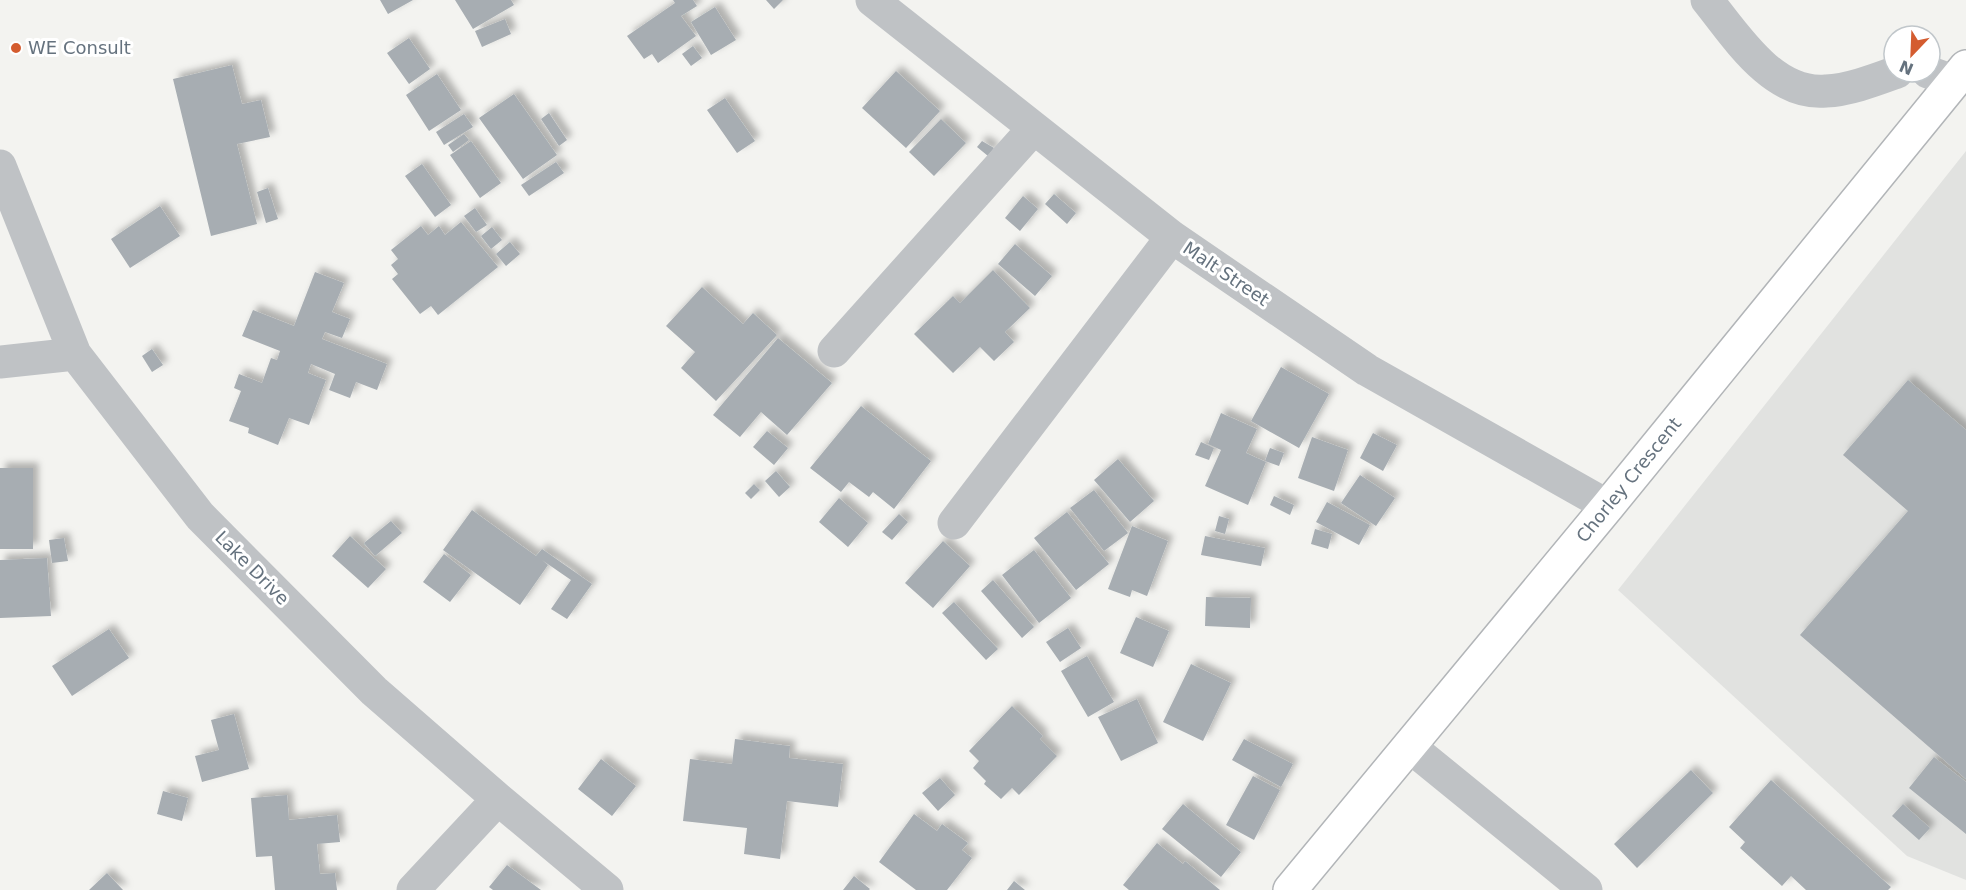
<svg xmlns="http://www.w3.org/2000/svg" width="1966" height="890" font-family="'DejaVu Sans',sans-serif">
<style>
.built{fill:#e1e2e0}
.building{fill:#a7adb2;filter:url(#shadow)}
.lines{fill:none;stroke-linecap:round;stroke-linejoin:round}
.major-casing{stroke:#b2b5b8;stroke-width:36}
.minor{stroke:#bfc2c5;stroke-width:33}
.major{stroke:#fff;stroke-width:33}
.poi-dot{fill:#d45c2f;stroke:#fff;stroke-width:2}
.labels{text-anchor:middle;stroke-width:6;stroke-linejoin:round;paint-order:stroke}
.poi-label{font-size:18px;fill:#65727e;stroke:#fff;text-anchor:start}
.street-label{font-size:18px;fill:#65727e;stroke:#fff}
</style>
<defs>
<filter id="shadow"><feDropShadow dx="5.5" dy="-5.5" stdDeviation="3" flood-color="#0004"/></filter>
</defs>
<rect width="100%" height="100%" fill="#f3f3f0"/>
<path class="built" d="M1966 151V880L1907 856 1618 590Z"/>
<path class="building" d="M380 0H413L388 14Z
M455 0H511L514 5 473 29Z
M673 0H693L697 6 681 16 696 36 658 63 652 54 644 59 627 36 675 3Z
M766 0H783L774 9Z
M715 7 736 40 711 55 691 22Z
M505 19 511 34 482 47 475 31Z
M409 38 430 69 409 84 387 53Z
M693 46 702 58 691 66 682 54Z
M232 65 242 104 261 100 270 137 237 144 257 224 211 236 173 79Z
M896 71 940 111 906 148 862 108Z
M437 74 461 110 429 131 406 95Z
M514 94 557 155 523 179 479 118Z
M725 98 755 141 737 153 707 110Z
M549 113 567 140 559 146 541 119Z
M464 114 473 127 444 145 436 132Z
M941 119 966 143 934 176 909 152Z
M464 134 469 140 453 152 448 145Z
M471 141 501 183 480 198 450 155Z
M982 141 994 148 988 156 977 147Z
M556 162 564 173 529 196 521 185Z
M422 164 451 205 435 217 405 176Z
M268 188 278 219 266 223 257 192Z
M1054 194 1076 213 1067 224 1045 204Z
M1023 196 1038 209 1020 231 1005 218Z
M160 206 180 236 130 268 111 239Z
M475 208 487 225 476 232 464 216Z
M461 222 498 267 438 315 431 306 420 314 392 279 398 274 391 265 398 259 391 250 421 226 428 235 439 226 445 235Z
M492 227 502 240 491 249 481 236Z
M510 242 520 254 506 266 496 254Z
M1015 244 1052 276 1035 296 998 264Z
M993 270 1030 308 1005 332 1014 342 994 361 980 347 953 373 914 334 953 296 960 303Z
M315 272 344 283 332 312 350 319 342 338 325 332 322 339 387 364 377 390 356 382 350 398 329 390 335 374 311 364 308 373 326 380 309 425 289 418 278 445 248 433 249 428 229 421 241 391 234 388 239 374 262 383 271 358 277 360 280 351 242 336 253 310 294 326Z
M702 287 743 324 753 313 777 335 716 401 681 368 695 352 666 326Z
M778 338 832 383 787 435 761 412 740 437 713 415Z
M152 349 163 365 152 372 142 356Z
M1281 367 1329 394 1299 448 1251 421Z
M1908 380 1966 430V779L1800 635 1908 511 1843 455Z
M861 406 931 461 894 509 873 492 869 497 849 482 841 492 810 468Z
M1221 413 1257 429 1246 453 1266 462 1248 505 1205 486 1221 450 1208 444Z
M767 431 788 448 774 465 753 447Z
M1373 433 1397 445 1383 471 1360 458Z
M1312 437 1348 450 1334 491 1298 478Z
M1201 442 1214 448 1209 460 1195 455Z
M1270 448 1284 453 1279 466 1265 461Z
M1118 459 1154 501 1130 522 1094 480Z
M0 468H33V549H0Z
M776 471 790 487 779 497 765 481Z
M1360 475 1395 498 1376 526 1341 503Z
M754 484 760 490 751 499 745 493Z
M1094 490 1128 533 1104 551 1070 508Z
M1274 496 1294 505 1290 515 1270 505Z
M839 498 868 523 848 547 819 522Z
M1327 502 1370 525 1359 545 1316 522Z
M472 510 536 556 542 549 592 584 567 619 551 609 571 580 542 560 548 565 520 605 443 550Z
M1067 512 1109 564 1076 590 1034 538Z
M899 514 908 522 892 540 882 532Z
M1219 516 1229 519 1225 534 1215 531Z
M391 521 402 533 375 556 364 543Z
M1132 526 1168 541 1147 596 1132 590 1130 597 1108 589Z
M1315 529 1332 534 1328 549 1311 544Z
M350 536 386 569 368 588 332 556Z
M1205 536 1265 548 1261 566 1201 555Z
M64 538 68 561 52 563 49 540Z
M943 541 970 566 933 608 905 583Z
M1034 550 1071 598 1039 623 1002 575Z
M444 554 471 575 450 602 423 582Z
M47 558 51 616 0 618V560Z
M993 580 1034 627 1022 638 981 591Z
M1206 597 1251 598 1250 628 1205 626Z
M954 602 998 649 986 660 942 613Z
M1136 617 1169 631 1153 667 1120 653Z
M1068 628 1081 648 1060 662 1046 642Z
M109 629 129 658 72 696 52 666Z
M1087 656 1114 702 1088 717 1061 671Z
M1191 664 1231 683 1203 741 1163 722Z
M1137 699 1158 743 1121 761 1098 717Z
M1012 706 1043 736 1040 739 1057 756 1019 795 1012 788 1001 799 984 784 986 781 973 768 979 761 969 751Z
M234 714 249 769 202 782 195 756 219 750 211 720Z
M735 739 790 746 789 758 843 764 838 807 787 801 780 859 744 854 747 828 683 821 690 759 732 764Z
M1244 739 1293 764 1281 787 1232 760Z
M1934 757 1966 782V834L1909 788Z
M601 759 636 786 612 816 578 789Z
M1691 770 1713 793 1637 868 1614 844Z
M1253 776 1280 790 1254 840 1226 825Z
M940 778 955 795 938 811 922 793Z
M1771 780 1891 887 1888 890H1806L1791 876 1782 886 1740 848 1745 842 1729 827Z
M163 791 188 798 182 821 157 814Z
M287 795 289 820 337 815 340 842 317 844 320 874 335 873 337 890H275L272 856 256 857 251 798Z
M1183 804 1241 852 1221 877 1162 829Z
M1903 804 1930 828 1919 840 1892 816Z
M914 814 937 831 942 824 968 843 962 850 972 858 947 890H916L879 862Z
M1157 843 1183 864 1185 861 1220 890H1129L1123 885Z
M507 865 541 890H493L489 887Z
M107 873 123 890H89Z
M854 876 870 889 869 890H843Z
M1014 881 1025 890H1007Z"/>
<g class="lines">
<g class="major-casing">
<path id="major" d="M1290 890 1608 506 1966 67"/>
</g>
<path class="minor" d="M872 0 1172 237 1367 370 1608 506
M1707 0C1736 36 1773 96 1826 91 1849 90 1875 80 1897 72
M1928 72 1953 81
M0 166 75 354 200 516 374 691 498 799 607 890
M834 351 1034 128
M0 362 75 354
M954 523 1172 237
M1409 746 1586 890
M413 890 498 799"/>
<use href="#major" class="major"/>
</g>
<circle class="poi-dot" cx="16" cy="48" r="6"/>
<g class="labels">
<g class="poi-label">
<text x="28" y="54">WE Consult</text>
</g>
<g class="street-label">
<text transform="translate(1226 274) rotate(34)" y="6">Malt Street</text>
<text transform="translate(1629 480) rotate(-51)" y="6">Chorley Crescent</text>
<text transform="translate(252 568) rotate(45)" y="6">Lake Drive</text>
</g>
</g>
<g transform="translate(1912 54) rotate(203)"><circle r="28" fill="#ffffff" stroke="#c1c7cb" stroke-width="1.5"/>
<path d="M0-4.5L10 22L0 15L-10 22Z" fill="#d45c2f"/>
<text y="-9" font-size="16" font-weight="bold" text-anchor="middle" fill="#65727e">N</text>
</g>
</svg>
